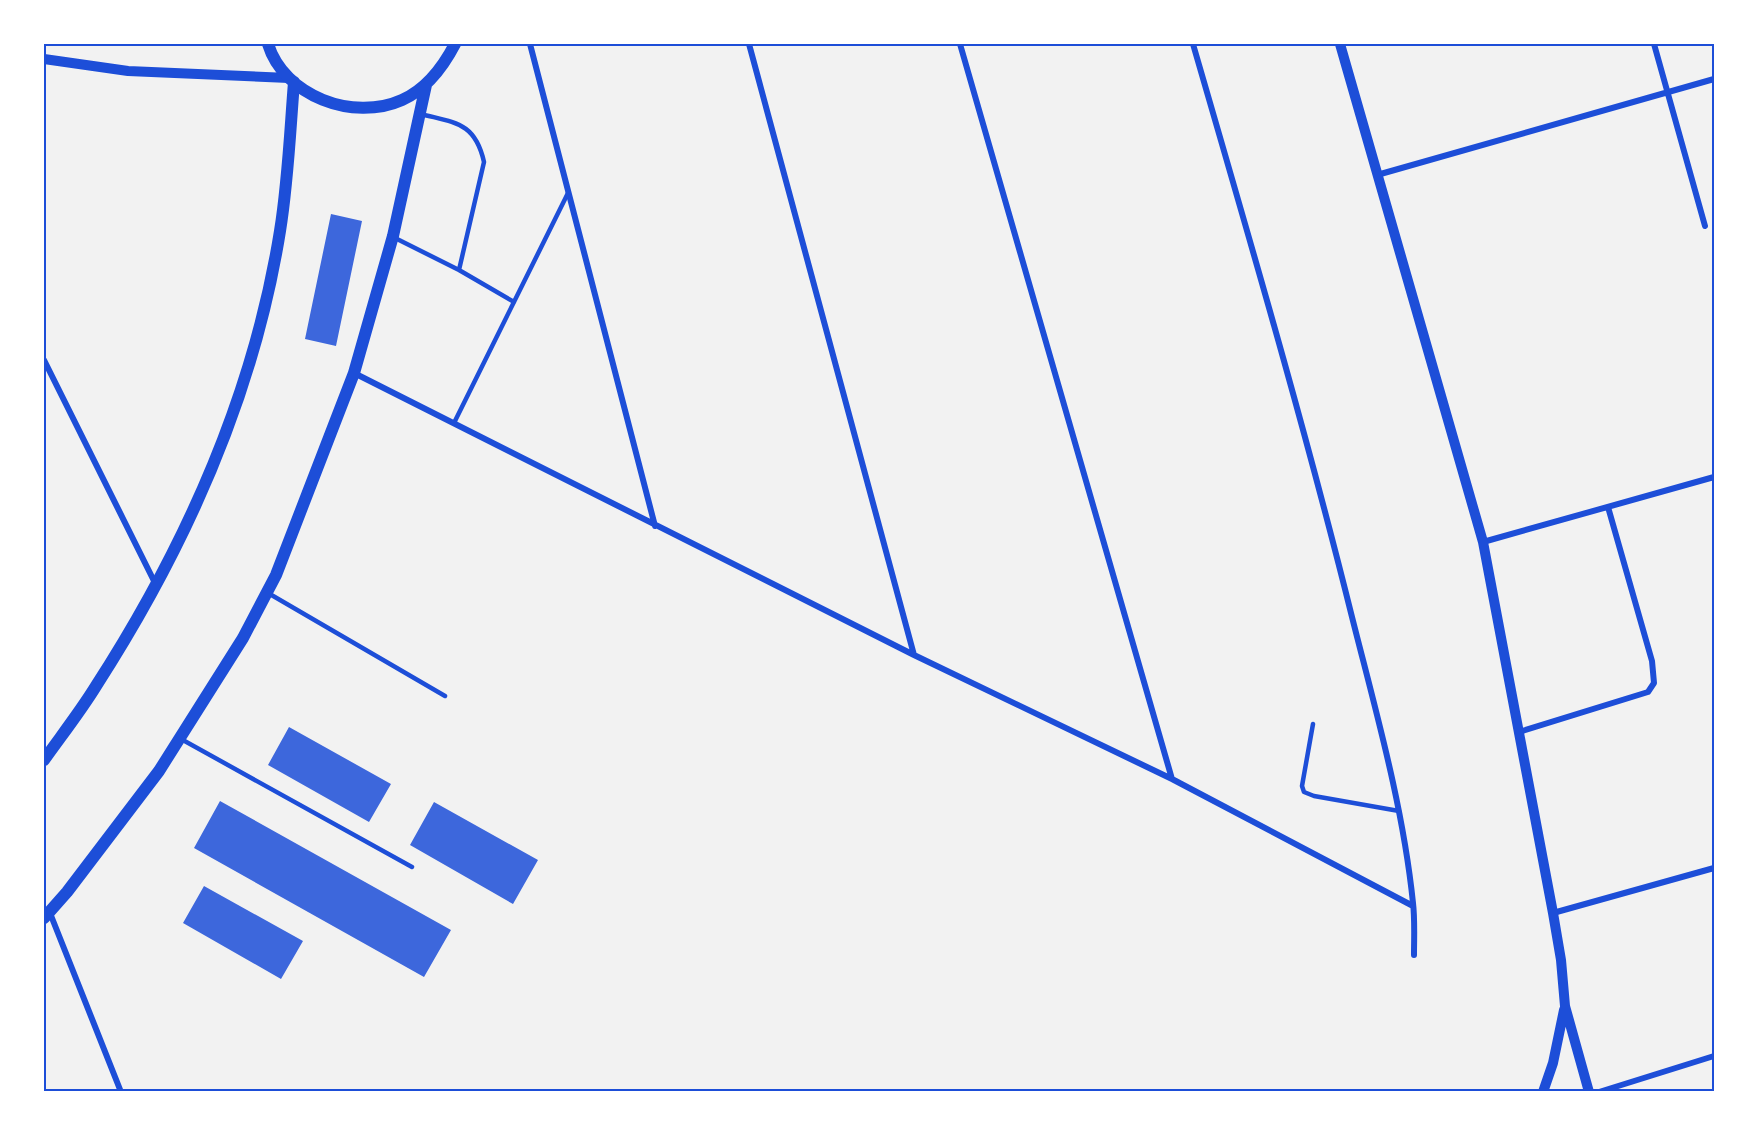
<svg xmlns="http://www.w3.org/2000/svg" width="1758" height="1135" font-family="'Work Sans',sans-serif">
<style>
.building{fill:#3d67dc}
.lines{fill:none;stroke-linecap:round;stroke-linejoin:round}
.service{stroke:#1d4ed8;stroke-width:4.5}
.minor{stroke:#1d4ed8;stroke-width:6}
.tertiary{stroke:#1d4ed8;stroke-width:10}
.secondary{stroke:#1d4ed8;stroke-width:12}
.neatline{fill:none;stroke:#1d4ed8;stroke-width:2}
</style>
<rect width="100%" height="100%" fill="#f2f2f2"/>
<path class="building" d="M331 214 362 221 336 346 305 339Z
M289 727 391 784 369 822 268 765Z
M220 801 451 930 424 977 194 848Z
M434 802 538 860 513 904 410 845Z
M204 886 303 941 281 979 183 923Z"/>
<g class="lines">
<path class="service" d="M421 114C455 123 475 122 484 162L459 270
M395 238 459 270 514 302
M454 423 568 193
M268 593 445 696
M1313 724 1302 786 1304 792 1314 796 1399 811
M181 739 412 867"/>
<path class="minor" d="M530 44 655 526
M749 44 914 655
M960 44 1172 779
M1193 44C1248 234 1304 424 1352 617 1376 712 1403 806 1413 903 1415 920 1414 938 1414 955
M1654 44 1705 226
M1377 175 1714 79
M44 360 156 585
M354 373 914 655 1172 779 1413 906
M1483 542 1714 477
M1519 732 1648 692 1654 683 1652 661 1608 507
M50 913 121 1092
M1553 913 1714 868
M1599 1092 1714 1056"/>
<path class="tertiary" d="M1340 44 1483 542 1553 913 1561 960 1565 1006 1589 1092
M44 59 128 71 289 78
M1543 1092 1553 1063 1564 1010"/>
<path class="secondary" d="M268 44C284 96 353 122 402 100 427 89 443 67 455 44
M44 760C61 736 80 712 96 686 185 548 254 394 280 231 288 182 290 132 294 82
M44 918 67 892 159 771 243 638 276 575 354 373 393 236 426 85"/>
</g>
<rect width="1758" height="1135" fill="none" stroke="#ffffff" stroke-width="90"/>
<rect x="45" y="45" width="1668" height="1045" class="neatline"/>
</svg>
